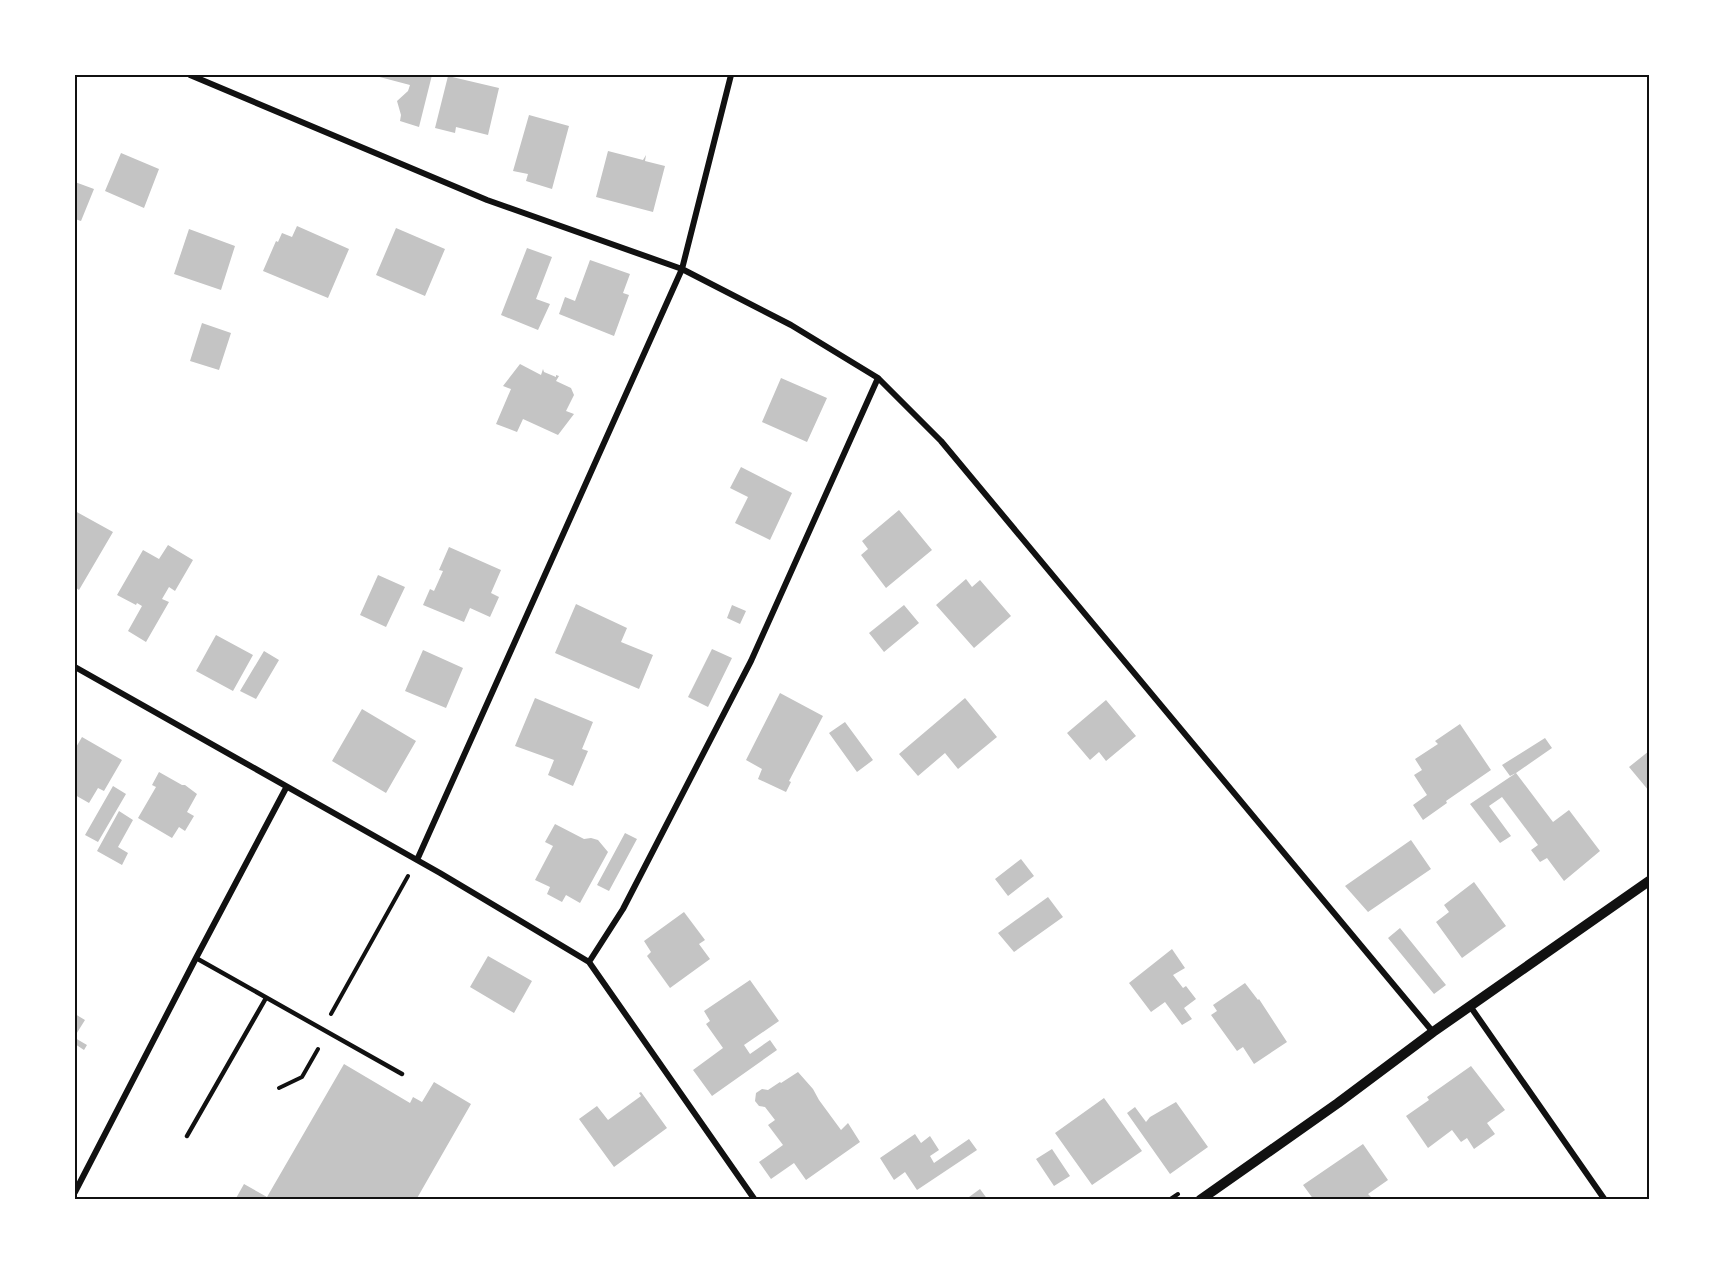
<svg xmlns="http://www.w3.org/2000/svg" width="1724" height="1275" font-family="'Titillium Web',sans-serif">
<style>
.building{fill:#c4c4c4}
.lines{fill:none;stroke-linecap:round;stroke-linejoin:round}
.path{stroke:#111;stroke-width:4}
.service{stroke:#111;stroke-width:4.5}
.minor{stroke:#111;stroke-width:6}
.tertiary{stroke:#111;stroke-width:10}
.neatline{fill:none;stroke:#111;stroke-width:2}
</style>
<rect width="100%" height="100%" fill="#fff"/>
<path class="building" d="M372 75H432L419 127 400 121 401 115 397 101 408 91 410 85Z
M448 76 499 88 488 135 456 127 455 133 435 128Z
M529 115 569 126 552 189 526 181 528 174 513 171Z
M608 151 643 160 646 155 645 161 665 166 653 212 596 197Z
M121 153 159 169 144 208 105 191Z
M75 182 94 189 81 221 75 219Z
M297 226 349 249 328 298 263 271 276 241 278 242 282 233 292 237Z
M396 228 445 249 425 296 376 275Z
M189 229 235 246 221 290 174 274Z
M527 248 552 257 536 299 550 304 538 330 501 315Z
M590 260 630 274 623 293 629 295 614 336 559 314 565 297 575 301Z
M202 323 231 333 219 370 190 361Z
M520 364 541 375 543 369 544 372 556 377V375L559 376 556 381 571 388 574 395 566 411 574 414 558 435 523 419 517 432 496 424 511 389 503 386Z
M781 378 827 398 807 442 762 422Z
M741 467 792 493 770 540 735 523 748 497 730 488Z
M899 510 932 550 886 588 861 555 868 549 862 541Z
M75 511 113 532 79 590 75 587Z
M168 545 193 560 175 591 169 587 162 599 169 602 146 642 128 631 142 606 137 603 136 605 117 595 143 550 159 559Z
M449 547 501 570 491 593 499 597 490 617 470 608 464 622 423 605 430 589 434 591 443 571 439 570Z
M378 575 405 587 386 627 360 615Z
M966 579 972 587 980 580 1011 616 974 648 936 605Z
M576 604 627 628 621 642 653 655 639 689 555 653Z
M732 605 746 611 740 624 727 618Z
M904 605 919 623 884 652 869 633Z
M216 635 253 655 233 691 196 671Z
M712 649 732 658 708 707 688 697Z
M423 650 463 668 446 708 405 691Z
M264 651 279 660 256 699 240 691Z
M780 693 823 716 789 781 791 782 786 792 758 779 762 769 746 760Z
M535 698 593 722 582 749 588 751 573 786 548 775 554 760 515 746Z
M965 698 997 737 958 769 945 753 918 776 899 754Z
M1106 700 1136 736 1106 761 1099 752 1090 760 1067 733Z
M362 709 416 741 386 793 332 761Z
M845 722 873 760 857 772 829 733Z
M1460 724 1491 770 1446 801 1447 803 1423 820 1413 805 1427 795 1414 775 1422 770 1415 759 1438 744 1435 741Z
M82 737 122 760 104 791 98 788 89 803 75 795V749Z
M1545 738 1552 748 1516 773 1553 822 1569 810 1600 851 1564 881 1547 858 1540 862 1531 850 1538 845 1502 797 1489 806 1511 836 1500 843 1470 804 1516 773 1510 776 1502 765Z
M1649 751V791L1629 767Z
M159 772 182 785H185L197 794 187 812 194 816 185 831 179 827 172 838 138 818 156 787 152 785Z
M113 786 126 794 98 842 85 835Z
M119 811 133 820 118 847 128 853 122 865 97 851Z
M555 824 584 839 591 838 598 840 608 852 580 903 566 895 562 902 547 894 550 887 535 880 553 846 545 842Z
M625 833 637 839 609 891 597 885Z
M1411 840 1431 869 1368 912 1345 886Z
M1021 859 1034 876 1008 896 995 879Z
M1474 882 1506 926 1462 958 1436 922 1449 912 1444 905Z
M1048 897 1063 917 1014 952 998 933Z
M684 912 705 940 699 944 710 959 670 988 647 956 651 952 644 941Z
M1400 928 1446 985 1434 994 1388 938Z
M1172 949 1185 968 1173 975 1183 988 1186 986 1196 999 1184 1008 1192 1019 1182 1025 1165 1002 1151 1012 1129 983Z
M488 956 532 981 514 1013 470 987Z
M750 980 779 1021 744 1045 750 1054 770 1040 777 1050 712 1096 693 1070 723 1048 706 1024 710 1021 704 1011Z
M1245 983 1258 1000 1259 999 1287 1042 1254 1064 1243 1047 1237 1051 1211 1015 1217 1011 1213 1005Z
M75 1014 85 1020 75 1036Z
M75 1038 87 1045 84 1050 75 1044Z
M344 1064 410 1103 413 1097 422 1102 434 1082 471 1104 416 1200H235L244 1184 267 1197Z
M1471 1066 1505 1110 1487 1123 1495 1134 1474 1149 1467 1138 1461 1142 1452 1130 1428 1148 1406 1116 1429 1100 1427 1097Z
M798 1072 813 1089 819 1100 841 1130 848 1123 860 1142 806 1180 794 1163 771 1179 759 1162 783 1145 768 1125 775 1120 765 1107 759 1106 755 1101 756 1093 762 1089 768 1090 780 1082 781 1083Z
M641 1092 667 1128 614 1167 579 1119 597 1106 608 1120 641 1096 639 1093Z
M1104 1098 1142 1151 1092 1185 1055 1133Z
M1176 1102 1208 1147 1170 1174 1127 1113 1135 1107 1146 1122 1150 1117Z
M915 1134 921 1143 930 1136 939 1150 930 1156 934 1163 969 1139 977 1150 917 1190 905 1172 894 1180 880 1158Z
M1363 1144 1388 1180 1368 1194 1371 1197 1366 1200H1314L1303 1185Z
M1052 1149 1070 1176 1054 1186 1036 1159Z
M980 1189 988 1200H971L969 1197Z"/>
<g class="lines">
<path class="path" d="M331 1014 408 876
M279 1088 302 1077 318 1049
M1169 1200 1178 1194"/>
<path class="service" d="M196 958 402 1074
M187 1136 266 998"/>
<path class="minor" d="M190 75 487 200 682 269 791 325 878 378 941 441 1433 1032
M75 667 440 873 589 962 755 1200
M417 860 682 269 731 75
M589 962 623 909 751 661 878 378
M1470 1006 1605 1200
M75 1192 196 958 286 788"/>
<path class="tertiary" d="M1200 1200 1338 1103 1433 1032 1649 881"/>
</g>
<rect width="1724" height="1275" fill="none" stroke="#ffffff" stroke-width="153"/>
<rect x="76" y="76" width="1572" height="1122" class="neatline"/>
</svg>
